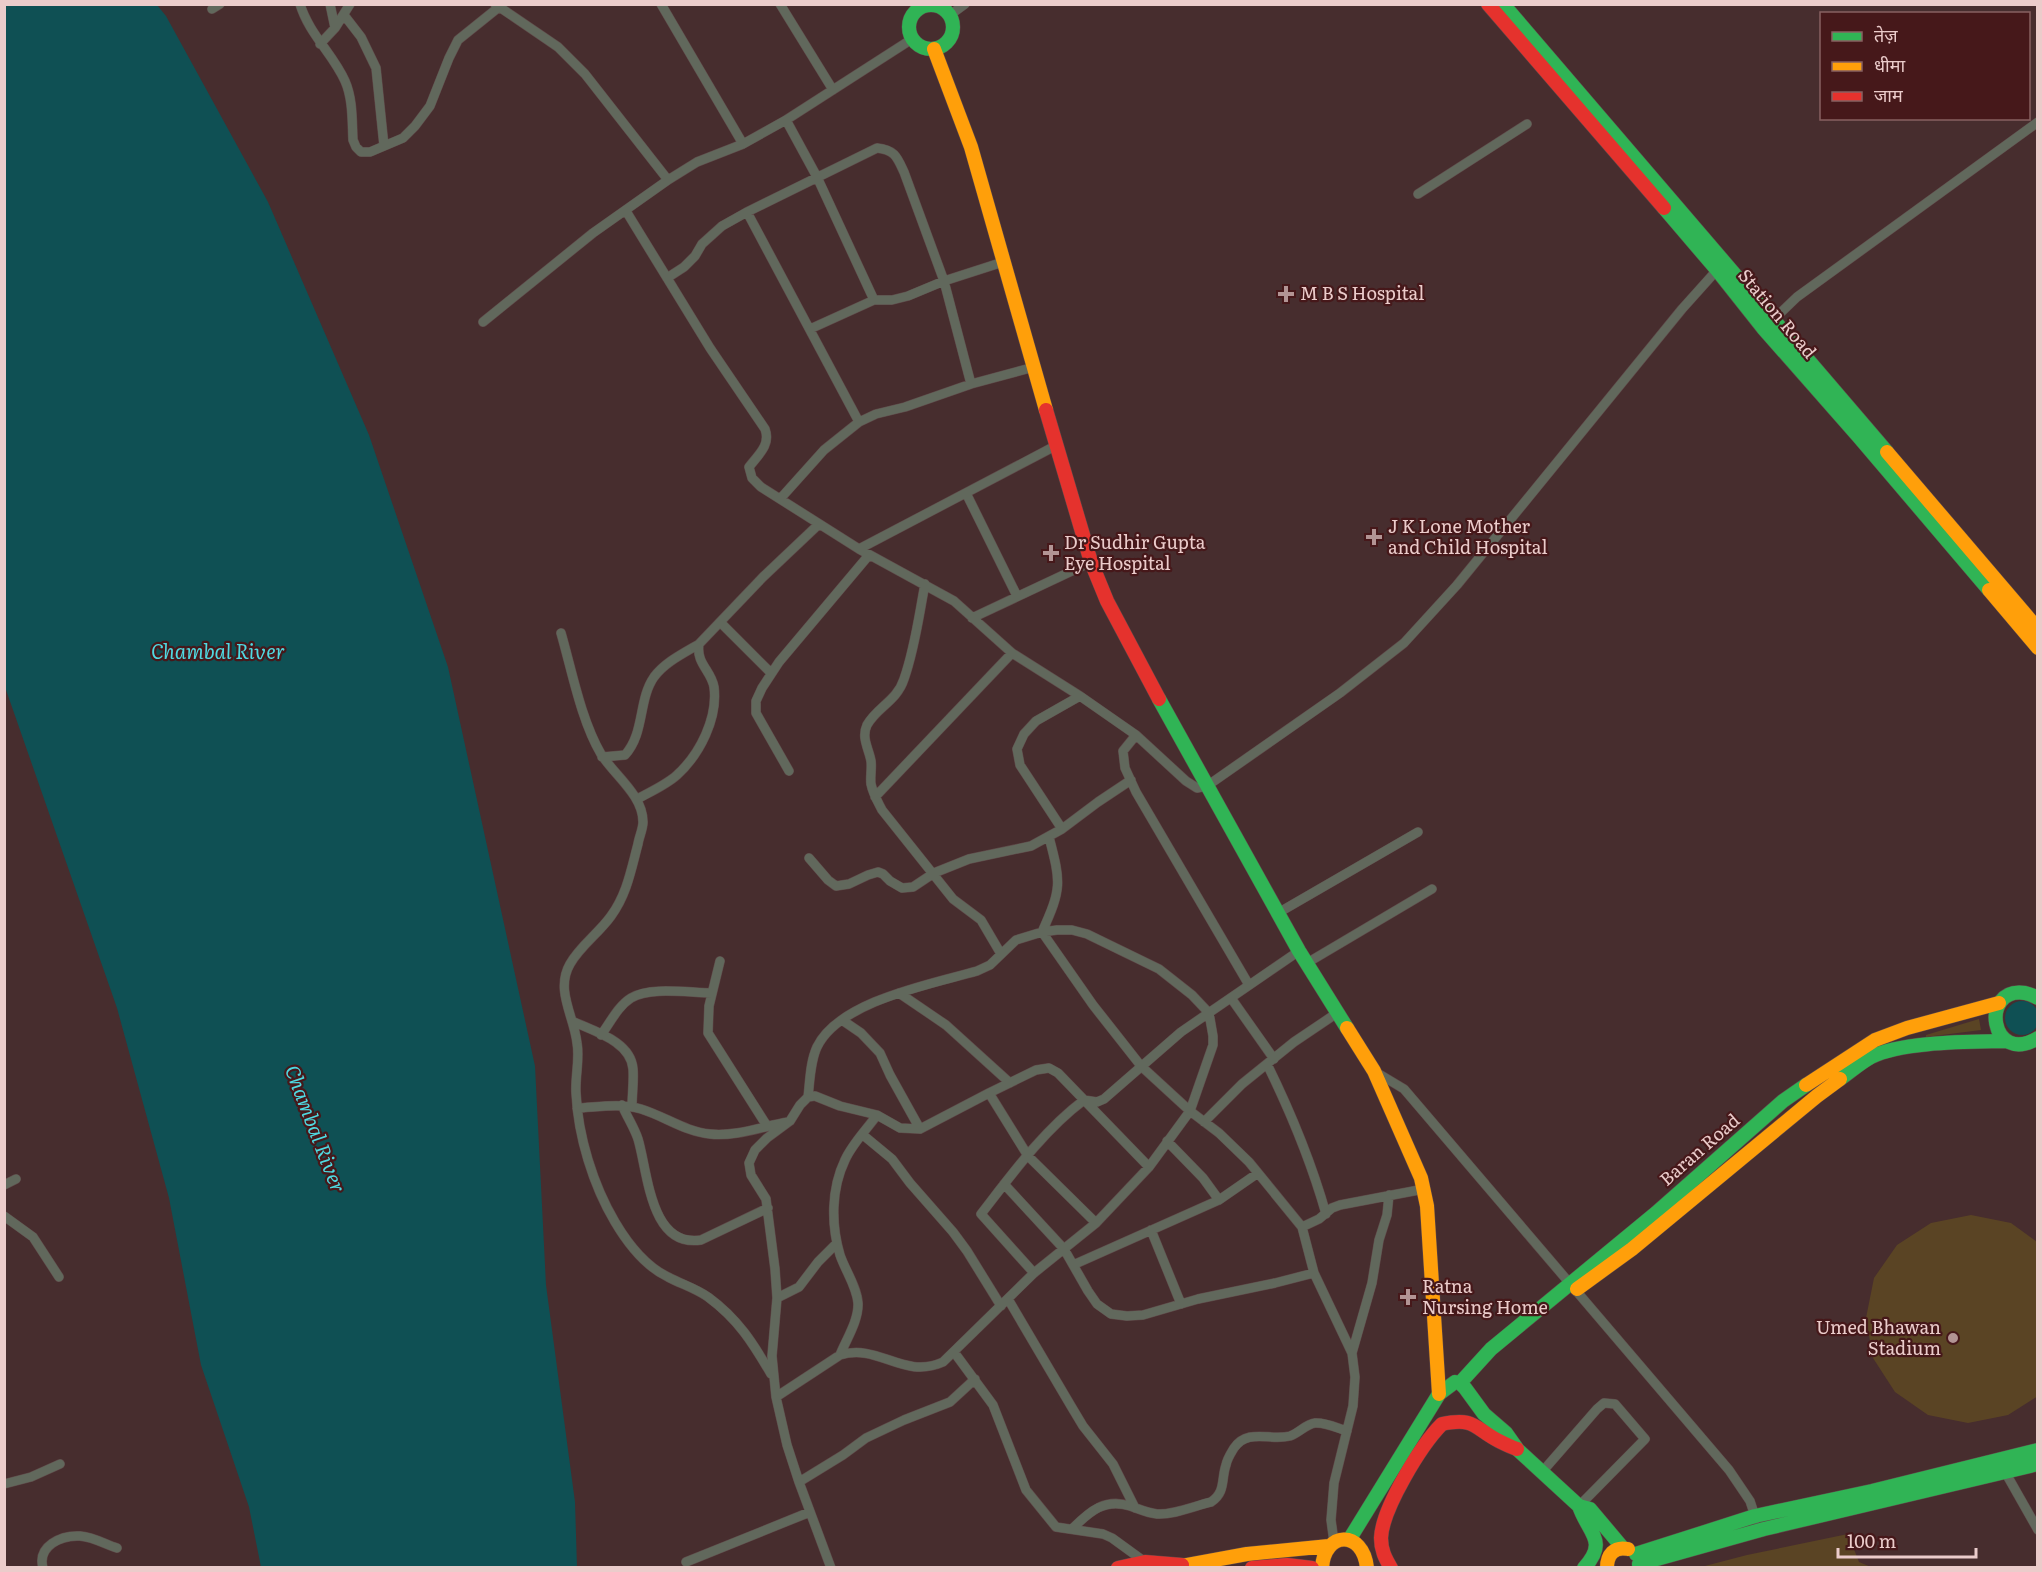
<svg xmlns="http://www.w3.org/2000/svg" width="2042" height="1572" font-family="Literata,'Noto Sans Devanagari',serif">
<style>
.green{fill:#5a4424}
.water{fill:#0f5054}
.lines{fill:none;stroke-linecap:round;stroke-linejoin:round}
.street-casing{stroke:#5f4949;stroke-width:10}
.fast-casing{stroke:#5f4949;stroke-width:15}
.slow-casing{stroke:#5f4949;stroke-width:15}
.jam-casing{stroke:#5f4949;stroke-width:15}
.street{stroke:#61685c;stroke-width:9}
.fast{stroke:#30b455;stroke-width:14}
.slow{stroke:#ff9f0a;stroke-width:14}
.jam{stroke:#e5322d;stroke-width:14}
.poi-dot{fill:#b29494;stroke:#46181a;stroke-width:2}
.labels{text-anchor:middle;stroke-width:4.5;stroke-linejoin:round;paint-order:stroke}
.poi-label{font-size:18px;fill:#ebcccb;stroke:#46181a;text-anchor:start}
.street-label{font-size:18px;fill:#ebcccb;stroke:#46181a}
.water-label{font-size:20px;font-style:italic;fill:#4fd9e1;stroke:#46181a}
</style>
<rect width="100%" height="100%" fill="#472d2e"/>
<path class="green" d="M1979 1019 1981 1030 1926 1037V1035Z
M1971 1215 2011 1223 2037 1242 2038 1396 2008 1415 1968 1423 1928 1415 1895 1392 1873 1358 1866 1318 1874 1278 1897 1245 1931 1223Z
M1848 1534 1859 1562 1871 1567H1701L1747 1555Z"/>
<path class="water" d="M4 5H157L166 16 268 202 369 435 448 667 535 1066 546 1285 575 1502 577 1567H261L249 1507 201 1365 169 1198 117 1008 5 687Z
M2005 1018a17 17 0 1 1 34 0a17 17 0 1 1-34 0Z"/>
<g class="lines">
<g class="street-casing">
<path id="street" d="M300 4C309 34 333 54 345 81 353 99 352 121 353 140L356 147 361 152H370L403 138 415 126 430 106 449 58 458 40 499 7
M330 4 335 28
M495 4 558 47 585 74 668 180
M661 4 743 144
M780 4 833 90
M212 9 220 4
M344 15 361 37 376 68 384 146
M950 15 965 4
M320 44 335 28 350 4
M786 120 817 177 874 300
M1418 194 1527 124
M626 211 710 348 765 429C771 445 758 455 749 467L752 478 761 487 859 549 954 601 1012 653 1080 696 1136 735 1186 781 1197 788 1207 786 1340 693 1404 643 1457 585 1682 309 1717 270
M747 212 859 422
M667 278 684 267 695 256 702 244 722 226 747 212 877 148C895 150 897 157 904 172L944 281 971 384
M1773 320 1797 297 2038 122
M483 322 593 233 668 180 697 162 743 144 786 120 912 39
M810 329 874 300H892L908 296 944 281 1003 262
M966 493 1017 596
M780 499 824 450 859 422 876 414 905 407 971 384 1034 367
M859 549 1057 445
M925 584C919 615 915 648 904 679 897 701 877 707 867 725 861 738 869 749 871 761 872 769 870 777 871 784 873 794 878 802 882 810L953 899 981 920 1001 954
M972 618 1091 562
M720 622 771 673
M561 633C572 671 581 720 601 754 614 775 643 795 643 822 643 829 639 837 638 844 631 870 627 894 611 916 599 933 580 946 570 964 555 990 574 1016 577 1043 580 1059 575 1076 576 1093 578 1136 593 1185 615 1222 628 1244 645 1266 668 1277 681 1284 695 1288 708 1297 738 1319 753 1343 771 1374
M1136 735 1123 751 1125 768 1136 792 1249 985
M602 757 625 755C645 733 638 700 654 677 665 662 684 653 699 644
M789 771 756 713V701L762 688 779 662 869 555
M875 797 1012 653
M637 799C650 792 666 785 677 775 700 754 718 718 714 687 711 670 696 664 699 644L763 577 819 524
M1062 829 1020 765 1017 749 1024 734 1036 721 1080 696
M1049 837C1061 883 1062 888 1042 932L1093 1005 1141 1066 1190 1111 1219 1133 1249 1162 1302 1227 1314 1273 1352 1353 1355 1377 1353 1406 1334 1483 1331 1520 1334 1542
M809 858 828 880 836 886 849 884 868 875 878 872 883 874 890 881 902 888 913 887 934 873 969 859 1031 846 1062 829 1098 802 1131 780
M1278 913 1418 832
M720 961 709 1006 708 1033 767 1126
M1307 963 1432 889
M899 993 946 1025 1010 1083
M1231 998 1274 1059
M842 1020 861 1033 880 1053 890 1075 920 1129
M572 1021C593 1031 631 1041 633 1069 634 1081 632 1095 632 1107
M601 1035C610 1023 618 1006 631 998 650 986 690 993 712 993
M1267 1064C1291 1113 1311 1161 1326 1214
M1374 1071 1404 1089 1729 1470 1750 1501 1756 1519
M989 1093 1036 1070 1049 1068 1058 1073 1149 1167
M622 1105C627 1117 634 1127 638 1139 648 1172 650 1248 701 1240L768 1208
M577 1108C599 1107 620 1103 641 1109 664 1116 686 1132 710 1134 735 1137 764 1126 788 1122
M1204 1122 1242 1084 1294 1042 1337 1013
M863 1135 892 1159 910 1183 953 1232 967 1251 1001 1306
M1167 1141 1203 1178 1219 1200
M1004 1184 1064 1249 1088 1291 1097 1304 1111 1314 1127 1316 1143 1315 1198 1299 1275 1283 1314 1273
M4 1185 16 1179
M4 1216 33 1237 59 1277
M1302 1227 1319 1219 1332 1208 1340 1205 1424 1189
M1151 1230 1181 1304
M1073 1265 1219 1200 1258 1173
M1034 1273 981 1214C1012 1174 1044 1130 1084 1100L1097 1102 1104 1099 1181 1032 1299 951
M777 1298 799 1287 818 1262 837 1243
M1008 1299 1071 1406 1083 1426 1113 1464 1135 1508
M954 1352 993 1405 1026 1490 1056 1527 1103 1534 1112 1538 1145 1562
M1352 1353 1372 1283 1379 1240 1387 1215 1389 1195
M840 1355C846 1340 859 1320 858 1303 857 1287 845 1270 840 1255 831 1225 831 1189 845 1160 852 1144 867 1129 877 1115
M776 1397 840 1355C879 1343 903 1380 943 1362L1034 1273 1096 1223 1149 1167 1190 1111 1213 1045V1036L1209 1013 1192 995 1159 969 1087 934 1072 930H1057L1042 932 1016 940 990 965 977 971C932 984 839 1001 817 1047 810 1062 810 1081 808 1097
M2004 1470 2038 1530
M1542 1472 1597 1409 1604 1403 1615 1404 1645 1439 1579 1506
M799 1482 843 1455 866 1438 904 1420 950 1402 975 1379
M4 1484 31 1477 60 1464
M1073 1528C1090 1511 1105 1498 1130 1506 1139 1509 1147 1513 1157 1514 1174 1515 1194 1506 1211 1502 1226 1492 1221 1479 1226 1465 1227 1459 1231 1453 1234 1448 1248 1428 1270 1441 1290 1436 1299 1433 1306 1424 1315 1423 1325 1422 1337 1428 1347 1431
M686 1562 810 1512
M43 1568C37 1546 61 1535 80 1536 93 1537 105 1544 117 1548
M831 1568 799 1482 787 1445 776 1397 772 1356 777 1298 775 1269 766 1199 751 1175 749 1163 755 1150 767 1138 790 1121 800 1105 808 1097 815 1096 840 1106 877 1115 900 1128 920 1129 989 1093 1028 1156 1096 1223"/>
</g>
<g class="fast-casing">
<path id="fast" d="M1503 4 1887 452
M909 27a22 22 0 1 1 44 0a22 22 0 1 1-44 0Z
M1664 208 1717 270 1763 328 1859 437 1989 590
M1159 699 1299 951 1347 1028
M2038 998C2034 996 2029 994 2025 993 1979 986 1990 1067 2038 1038
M1840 1079C1850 1072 1860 1063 1871 1057 1903 1041 1971 1042 2007 1041
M1460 1383 1491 1349 1656 1213 1783 1101 1806 1085
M1579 1506C1588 1533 1609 1541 1584 1568
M1349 1540 1439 1394 1455 1382 1460 1383 1465 1388 1484 1414 1506 1433 1518 1450 1579 1506 1590 1509 1622 1547
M1636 1554 1755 1516 1872 1491 2038 1450
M1639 1564 1764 1529 2038 1464"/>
</g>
<g class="slow-casing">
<path id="slow" d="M934 49 971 147 1046 410
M1887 452 2038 629
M1989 590 2038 648
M1347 1028 1374 1071 1421 1178 1427 1206 1439 1394
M1806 1085 1875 1040 1907 1028 1999 1003
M1577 1289 1632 1249 1817 1096 1840 1079
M1171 1568 1247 1554 1329 1546
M1322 1568C1324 1531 1363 1529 1367 1568
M1607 1568C1607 1555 1614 1546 1628 1549"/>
</g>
<g class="jam-casing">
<path id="jam" d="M1488 4 1664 208
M1046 410 1091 562 1107 601 1159 699
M1118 1568 1145 1562 1182 1565
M1252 1568 1287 1565 1312 1568
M1391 1568C1385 1558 1381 1550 1381 1538 1382 1509 1421 1445 1442 1424 1475 1417 1474 1428 1499 1441 1505 1444 1511 1447 1517 1449"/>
</g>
<use href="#street" class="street"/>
<use href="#fast" class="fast"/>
<use href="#slow" class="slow"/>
<use href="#jam" class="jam"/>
</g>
<g class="poi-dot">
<path d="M1283 285h6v6h6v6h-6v6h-6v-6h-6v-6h6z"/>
<path d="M1371 528h6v6h6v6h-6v6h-6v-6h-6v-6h6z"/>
<path d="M1048 544h6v6h6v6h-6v6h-6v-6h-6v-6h6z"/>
<path d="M1405 1288h6v6h6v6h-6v6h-6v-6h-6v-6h6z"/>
<circle cx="1953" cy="1338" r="6"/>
</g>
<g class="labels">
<g class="poi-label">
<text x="1300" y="300">M B S Hospital</text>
<text x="1388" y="533">J K Lone Mother<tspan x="1388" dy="21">and Child Hospital</tspan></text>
<text x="1064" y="549">Dr Sudhir Gupta<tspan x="1064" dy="21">Eye Hospital</tspan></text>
<text x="1422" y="1293">Ratna<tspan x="1422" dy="21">Nursing Home</tspan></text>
<text x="1941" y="1334" text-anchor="end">Umed Bhawan<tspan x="1941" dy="21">Stadium</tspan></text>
</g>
<g class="street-label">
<text transform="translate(1777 314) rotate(50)" y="6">Station Road</text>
<text transform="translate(1700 1150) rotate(-41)" y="6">Baran Road</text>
</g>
<g class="water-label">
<text x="218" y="659">Chambal River</text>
<text transform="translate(315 1129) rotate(69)" y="7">Chambal River</text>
</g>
</g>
<rect width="2042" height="1572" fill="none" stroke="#ebcccb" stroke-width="12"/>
<rect x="1820" y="12" width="210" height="108" fill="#46181a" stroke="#886061" stroke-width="1.5"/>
<rect x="1832" y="32" width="30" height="9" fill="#30b455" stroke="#886061" stroke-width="1.5"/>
<text x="1874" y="42" font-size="18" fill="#ebcccb">तेज़</text>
<rect x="1832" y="62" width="30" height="9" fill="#ff9f0a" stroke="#886061" stroke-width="1.5"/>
<text x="1874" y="72" font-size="18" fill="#ebcccb">धीमा</text>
<rect x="1832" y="92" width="30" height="9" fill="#e5322d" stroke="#886061" stroke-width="1.5"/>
<text x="1874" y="102" font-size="18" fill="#ebcccb">जाम</text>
<path d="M1838 1548v9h138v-9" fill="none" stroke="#ebcccb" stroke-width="3"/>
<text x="1847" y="1548" font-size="18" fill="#ebcccb" stroke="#46181a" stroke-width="4.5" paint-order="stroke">100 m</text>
</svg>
